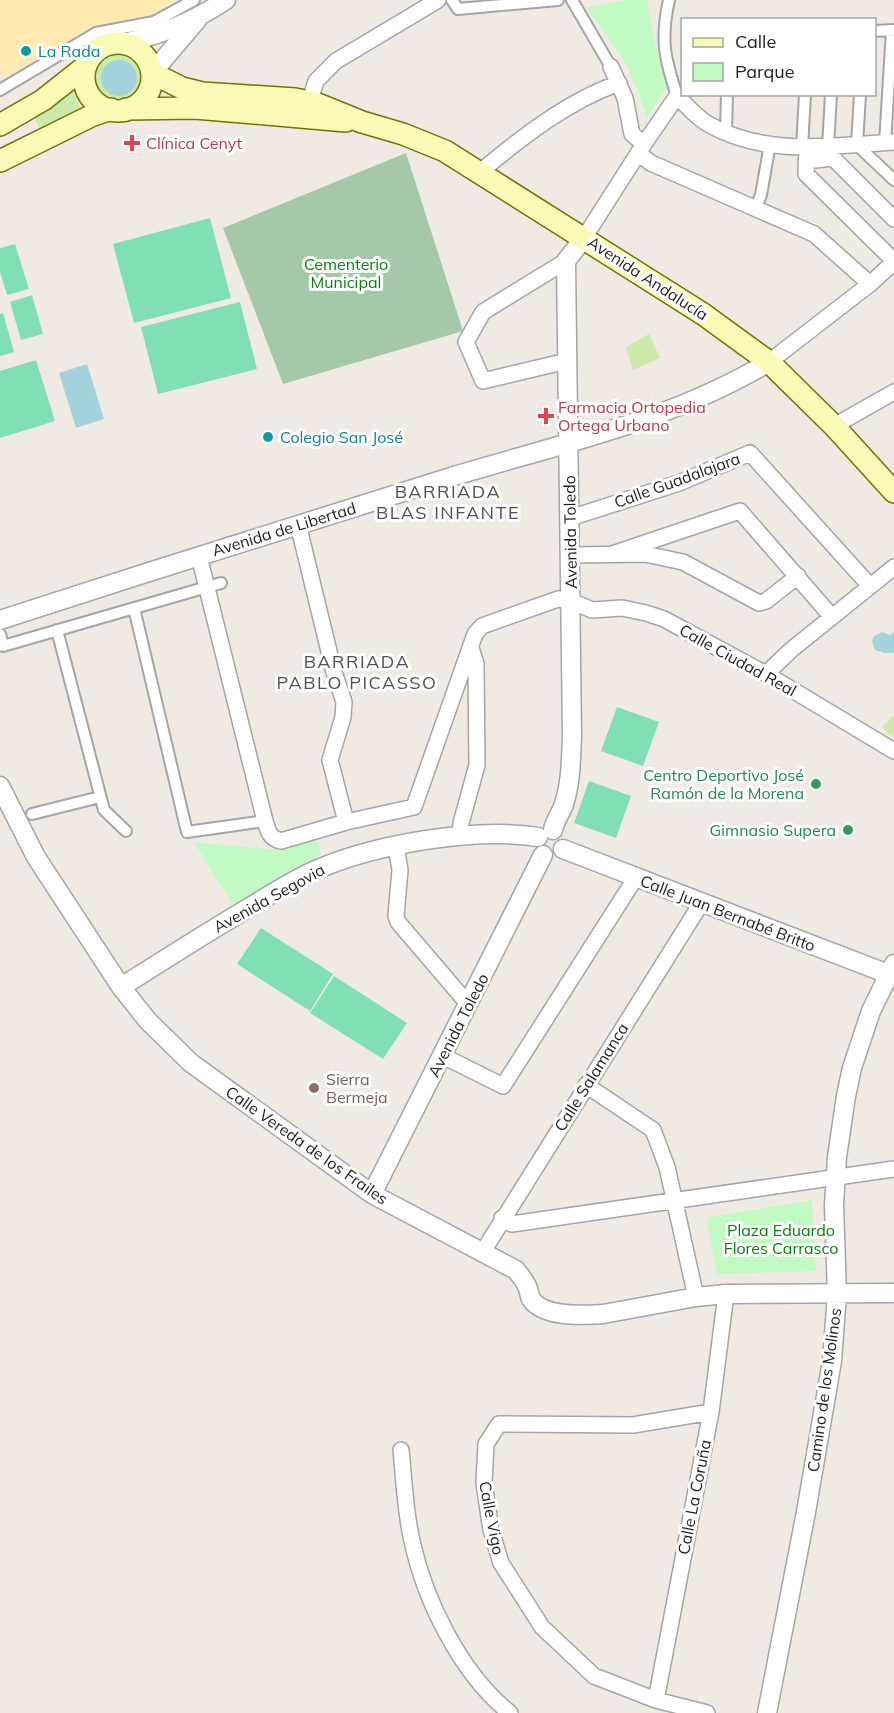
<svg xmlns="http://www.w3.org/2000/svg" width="894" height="1713" font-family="Mulish,sans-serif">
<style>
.grass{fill:#cceaa9;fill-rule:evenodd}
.sand{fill:#ffebb2}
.cemetery{fill:#a5c8a8}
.park{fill:#c1fac2}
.pitch{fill:#81dfb6}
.water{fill:#a4d3dd}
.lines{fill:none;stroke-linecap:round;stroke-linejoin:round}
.pedestrian-casing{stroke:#a5a5a5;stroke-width:14}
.minor-casing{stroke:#a5a5a5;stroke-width:18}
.tertiary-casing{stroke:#a5a5a5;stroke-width:21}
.secondary-casing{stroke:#707604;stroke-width:24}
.pedestrian{stroke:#fff;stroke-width:10}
.minor{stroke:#fff;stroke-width:15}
.tertiary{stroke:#fff;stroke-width:18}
.secondary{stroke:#fafab7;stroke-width:21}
.culture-dot{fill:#0f9aa8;stroke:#fff;stroke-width:2}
.health-dot{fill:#e0444e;stroke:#fff;stroke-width:2}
.leisure-dot{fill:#2e9e5b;stroke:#fff;stroke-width:2}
.education-dot{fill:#8d6e63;stroke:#fff;stroke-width:2}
.labels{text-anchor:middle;stroke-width:6;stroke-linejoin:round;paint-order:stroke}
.culture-label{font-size:16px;fill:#0d838f;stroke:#fff;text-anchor:start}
.health-label{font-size:16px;fill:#be3a42;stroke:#fff;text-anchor:start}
.park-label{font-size:16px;fill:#0a7e0e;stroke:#fff}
.street-label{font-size:16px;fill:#1e1e1e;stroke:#fff}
.leisure-label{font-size:16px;fill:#27864d;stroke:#fff;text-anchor:end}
.education-label{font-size:16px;fill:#785e54;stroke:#fff;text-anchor:start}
.neighbourhood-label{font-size:18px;letter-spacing:1.5px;fill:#515151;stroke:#fff}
</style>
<rect width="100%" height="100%" fill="#efebe4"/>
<path class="grass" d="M113 55C129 52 145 64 142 82 141 88 137 94 132 97 103 117 75 68 113 55ZM125 62 134 69 136 74 129 93 123 95 112 94 102 84 101 76 105 67Z
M72 91 81 109 40 128 34 118 58 103Z
M649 334 660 358 633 370 626 347Z
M894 715V737L887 733 883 726Z"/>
<path class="sand" d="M0 0H175L146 19 93 28 7 76 0 74Z"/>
<path class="cemetery" d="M406 153 463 331 283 384 223 228Z"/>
<path class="park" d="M626 0H647L655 44 667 87 647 117 637 90 624 60 587 8Z
M318 841 321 855 293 871 236 910 194 842 278 850Z
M812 1200 816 1271 717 1274 707 1221 709 1217Z"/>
<path class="pitch" d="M210 218 231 298 134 323 113 244Z
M15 244 29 289 7 295 0 272V248Z
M32 295 43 334 21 340 10 302Z
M240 302 257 369 158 394 141 327Z
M3 313 14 352 0 356V314Z
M36 360 55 421 0 438V371Z
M617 707 659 722 643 766 601 751Z
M589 781 631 796 616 838 574 823Z
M261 928 333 974 310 1011 237 964Z
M334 976 407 1023 383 1059 310 1013Z"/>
<path class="water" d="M101 78a18 18 0 1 1 36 0a18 18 0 1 1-36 0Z
M87 364 104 419 76 428 59 373Z
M882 632 890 635 894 632V653H884L875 650 872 641 874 636Z"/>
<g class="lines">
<g class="pedestrian-casing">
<path id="pedestrian" d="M452 0 458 9 558 0
M572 0 611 67
M669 0C660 40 665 59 677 96
M874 31 894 30
M0 90 96 33 154 22 194 0
M860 94 857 145 894 180
M726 132 727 94
M885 143 892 30
M802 148 805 94
M828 148 831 94
M755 209 761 195 770 144
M134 608 187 832 265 821
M57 630 104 810 126 831
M0 634 3 646 221 583
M32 814 100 797"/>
</g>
<g class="minor-casing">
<path id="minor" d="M611 67 625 98 632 134 644 144
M304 108 310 101 316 81 336 61 438 0
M807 148 806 174 894 261
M638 153 651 163 814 234 870 284
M806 161 833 158 894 219
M480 172C522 137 568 101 619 83
M584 238 644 144 677 96C687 106 696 117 708 124 765 157 832 146 894 142
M566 261 483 312 466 342 483 381 567 361
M769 362 870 284 894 262
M834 426 894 392
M570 518 679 483 750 453 870 586
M298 524 334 672 344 702 343 717 330 760 346 822
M612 554 740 511 832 617
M571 555 645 554 683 562 759 603 766 601 798 576
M199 556 265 821C268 831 270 839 281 841L346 822 414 807 475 634 482 626 558 599 571 601 592 610 622 608 646 613 664 619 766 674 894 751
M766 674 791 650 894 567
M460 836 461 823 477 765 476 664 471 648
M396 846 400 870 396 916 398 922 468 1004
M443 1056 503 1086 636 877
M586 1085 653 1130 667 1167 696 1297
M502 1218 512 1224 894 1169
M482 1253 702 902
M401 1450C404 1480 405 1511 412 1541 425 1601 461 1674 510 1713
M656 1700 711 1412 726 1294
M707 1713 656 1700 594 1676 542 1627 501 1563 491 1530 484 1483 486 1444 499 1424 633 1425 711 1412"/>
</g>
<g class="tertiary-casing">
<path id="tertiary" d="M122 43C159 36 194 21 226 0
M152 73 197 20
M0 620C151 571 302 523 454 476 564 443 670 421 769 362
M0 786 36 857 121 987 148 1021 191 1063 372 1194 516 1270C520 1275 524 1280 527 1286 529 1290 529 1295 531 1299 544 1318 583 1315 603 1314L696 1297 726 1294 894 1293
M553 830C555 820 561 813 564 804 571 783 571 758 572 737L566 261 584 238
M563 849 888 974
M121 987C164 960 206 933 250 907 272 894 294 879 318 869 377 844 475 827 538 837
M372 1194 543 855
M767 1713 806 1512 832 1361 837 1294 834 1205 837 1157 846 1096 852 1068 871 1011 894 964"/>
</g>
<g class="secondary-casing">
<path id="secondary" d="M84 77a34 34 0 1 1 68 0a34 34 0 1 1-68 0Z
M152 73 182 88 202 93 295 99 315 103 362 122 403 134 445 151 703 314 769 362 834 426 894 492
M126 109 195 108 346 121
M0 125 43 100 86 66
M0 161 91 116 111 109"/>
</g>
<use href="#pedestrian" class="pedestrian"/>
<use href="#minor" class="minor"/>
<use href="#tertiary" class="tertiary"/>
<use href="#secondary" class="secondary"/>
</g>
<g class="culture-dot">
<circle cx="26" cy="51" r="6"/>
<circle cx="268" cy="437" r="6"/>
</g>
<g class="health-dot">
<path d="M129 134h6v6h6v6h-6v6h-6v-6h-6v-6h6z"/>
<path d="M543 407h6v6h6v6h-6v6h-6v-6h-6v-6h6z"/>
</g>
<g class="leisure-dot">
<circle cx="816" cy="784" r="6"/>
<circle cx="848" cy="830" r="6"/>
</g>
<circle class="education-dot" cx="314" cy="1088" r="6"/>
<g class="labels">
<g class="culture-label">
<text x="38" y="57">La Rada</text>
<text x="280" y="443">Colegio San José</text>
</g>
<g class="health-label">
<text x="146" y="149">Clínica Cenyt</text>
<text x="558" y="413">Farmacia Ortopedia<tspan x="558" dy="18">Ortega Urbano</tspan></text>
</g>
<g class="park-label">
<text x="346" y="270">Cementerio<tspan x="346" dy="18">Municipal</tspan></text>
<text x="781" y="1236">Plaza Eduardo<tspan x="781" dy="18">Flores Carrasco</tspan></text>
</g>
<g class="street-label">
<text transform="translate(648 278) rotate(33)" y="6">Avenida Andalucía</text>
<text transform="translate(677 480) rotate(-20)" y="6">Calle Guadalajara</text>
<text transform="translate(284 529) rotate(-17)" y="6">Avenida de Libertad</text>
<text transform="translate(570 532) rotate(-91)" y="6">Avenida Toledo</text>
<text transform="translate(738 660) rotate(29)" y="6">Calle Ciudad Real</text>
<text transform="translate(269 898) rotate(-29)" y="6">Avenida Segovia</text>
<text transform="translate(728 913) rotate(21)" y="6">Calle Juan Bernabé Britto</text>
<text transform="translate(458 1025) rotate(-63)" y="6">Avenida Toledo</text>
<text transform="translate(591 1077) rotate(-58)" y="6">Calle Salamanca</text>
<text transform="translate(307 1145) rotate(35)" y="6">Calle Vereda de los Frailes</text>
<text transform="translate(824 1390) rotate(-82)" y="6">Camino de los Molinos</text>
<text transform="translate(694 1497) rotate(-79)" y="6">Calle La Coruña</text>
<text transform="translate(492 1518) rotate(79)" y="6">Calle Vigo</text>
</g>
<g class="leisure-label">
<text x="804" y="781">Centro Deportivo José<tspan x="804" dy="18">Ramón de la Morena</tspan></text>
<text x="836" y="836">Gimnasio Supera</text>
</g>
<g class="education-label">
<text x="326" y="1085">Sierra<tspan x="326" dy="18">Bermeja</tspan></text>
</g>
<g class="neighbourhood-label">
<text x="448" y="498">BARRIADA<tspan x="448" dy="21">BLAS INFANTE</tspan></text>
<text x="357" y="668">BARRIADA<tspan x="357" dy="21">PABLO PICASSO</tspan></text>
</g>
</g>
<rect x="681" y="18" width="195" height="78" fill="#ffffff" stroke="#a5a5a5" stroke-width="1.5"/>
<rect x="693" y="38" width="30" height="9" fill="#fafab7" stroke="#a5a5a5" stroke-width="1.5"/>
<text x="735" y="48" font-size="18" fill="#1e1e1e">Calle</text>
<rect x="693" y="63" width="30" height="18" fill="#c1fac2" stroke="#a5a5a5" stroke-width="1.5"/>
<text x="735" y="78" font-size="18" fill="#1e1e1e">Parque</text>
</svg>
